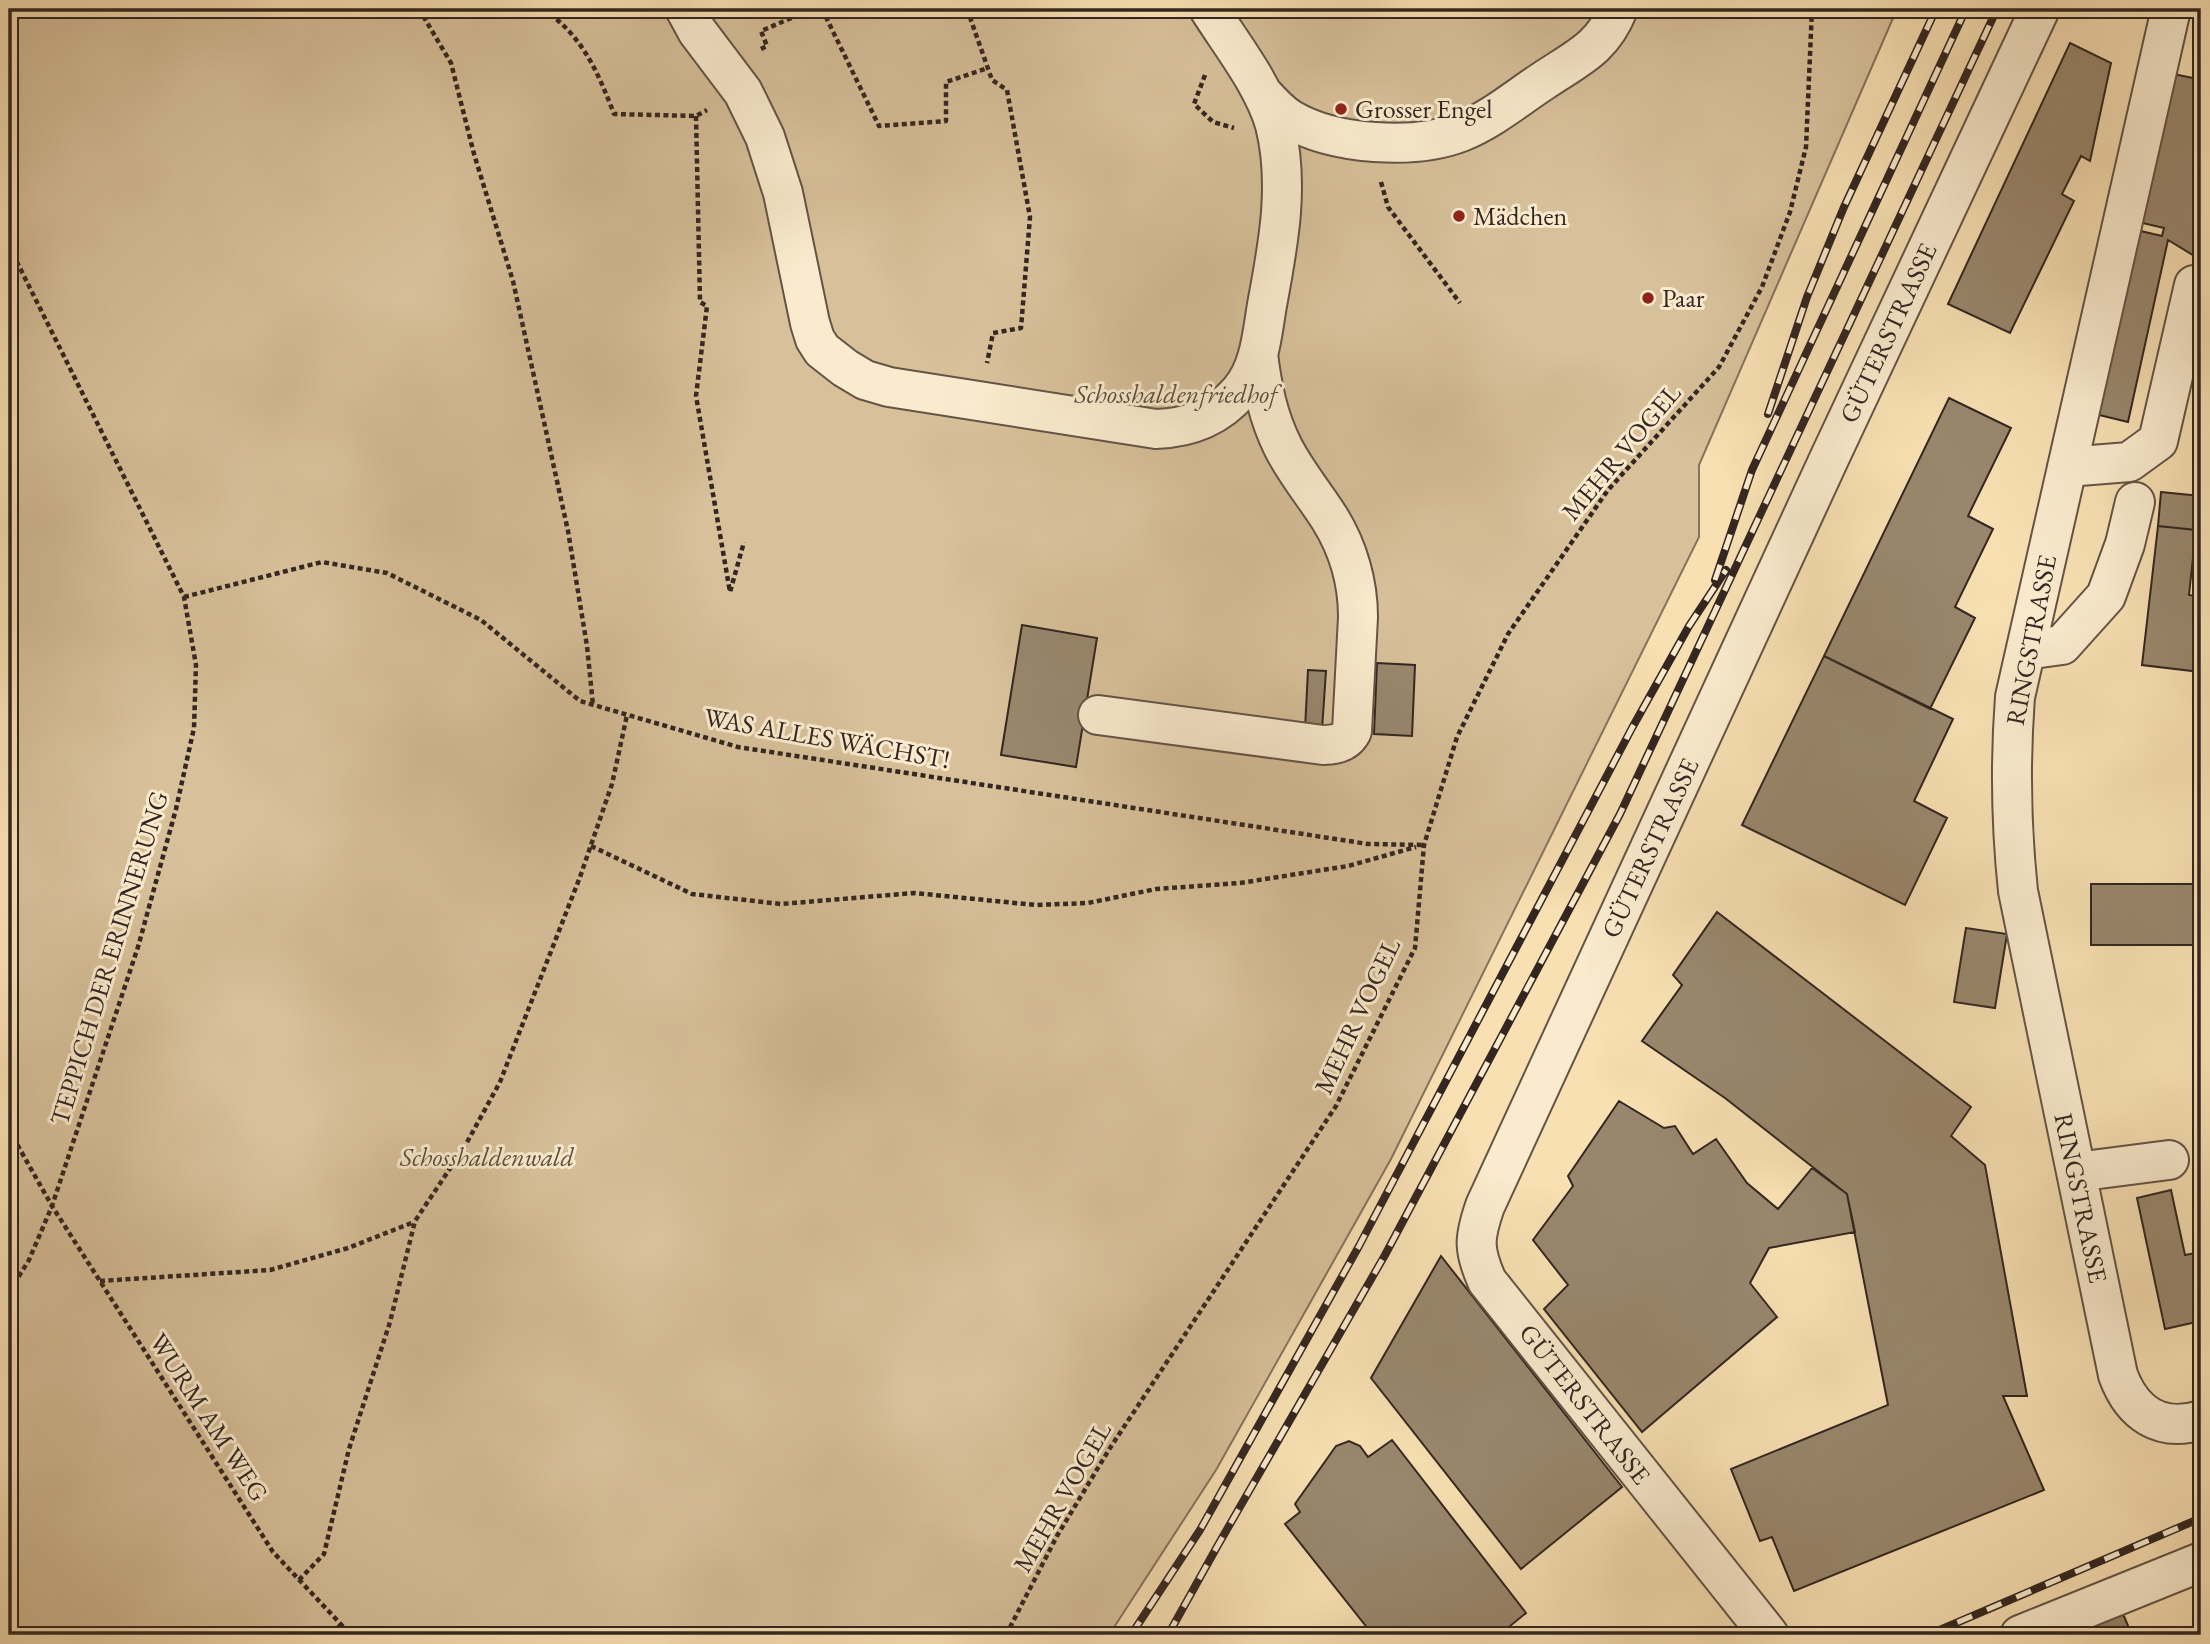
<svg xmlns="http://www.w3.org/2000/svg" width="2210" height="1644" font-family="'EB Garamond',serif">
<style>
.green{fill:#d7c09a;stroke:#85735e;stroke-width:2}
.building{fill:#99876d;stroke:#332621;stroke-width:2}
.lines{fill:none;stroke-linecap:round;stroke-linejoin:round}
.minor-casing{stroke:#645446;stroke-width:42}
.path{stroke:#332621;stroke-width:4.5;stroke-dasharray:5 3.5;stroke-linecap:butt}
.minor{stroke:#faebce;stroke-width:38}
.rail-casing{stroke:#332621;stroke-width:8}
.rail{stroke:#faebce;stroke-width:5;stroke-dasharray:16;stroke-linecap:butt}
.poi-dot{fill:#8f2418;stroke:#faebce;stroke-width:2.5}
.labels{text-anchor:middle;stroke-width:6;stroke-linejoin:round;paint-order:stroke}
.poi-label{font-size:26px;fill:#332621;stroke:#faebce;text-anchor:start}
.street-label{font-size:26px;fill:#332621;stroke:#faebce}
.park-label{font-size:26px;font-style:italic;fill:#5c4c3f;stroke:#faebce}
</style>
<rect width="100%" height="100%" fill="#f8e0b3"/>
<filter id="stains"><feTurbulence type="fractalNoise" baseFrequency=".00286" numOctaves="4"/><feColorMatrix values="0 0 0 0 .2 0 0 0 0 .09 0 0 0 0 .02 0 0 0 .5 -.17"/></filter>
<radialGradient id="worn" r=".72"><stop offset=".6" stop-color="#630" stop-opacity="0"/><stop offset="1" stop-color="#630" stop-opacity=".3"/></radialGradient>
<path class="green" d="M9 9H1897L1699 465V537L1391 1159 1216 1470 1109 1635H9Z"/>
<path class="building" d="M2070 43 2111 63 2090 161 2081 156 2062 194 2074 201 2010 333 1948 304Z
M2168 73 2198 79 2201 76V260L2168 240 2128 422 2091 413 2132 229 2162 236 2164 228 2134 221Z
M1949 398 2011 428 1968 516 1993 529 1955 607 1975 618 1930 709 1824 656Z
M2161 492 2200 496 2196 530 2158 526Z
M2158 526 2196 530 2189 595 2201 597V672L2142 665Z
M1022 625 1097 638 1076 767 1001 755Z
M1824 656 1953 719 1914 801 1947 818 1905 905 1742 825Z
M1377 663 1415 665 1412 736 1374 734Z
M1308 670 1326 671 1322 730 1305 729Z
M2091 884H2194V945H2091Z
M2194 884H2201V945H2194Z
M1717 912 1971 1107 1951 1136 1985 1165 2027 1396H2003L2044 1490 1794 1591 1772 1537 1760 1541 1731 1469 1888 1405 1847 1194 1725 1098 1642 1041 1682 985 1673 975Z
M1966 928 2007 934 1995 1008 1954 1002Z
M1619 1101 1664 1128 1675 1126 1693 1154 1716 1139 1747 1183 1778 1209 1812 1168 1847 1194 1855 1232 1769 1248 1750 1283 1777 1317 1642 1432 1544 1309 1568 1285 1533 1240 1573 1186 1568 1176Z
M2171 1190 2185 1255 2201 1252V1321L2165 1329 2137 1198Z
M1441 1256 1622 1487 1521 1569 1371 1378Z
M1392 1440 1526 1613 1499 1635H1373L1285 1524 1300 1512 1295 1504 1336 1446 1349 1441 1360 1446 1368 1457Z
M2120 1607 2132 1635H2055Z"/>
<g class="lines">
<g class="minor-casing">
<path id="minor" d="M685 9 697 31 743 92 765 137 783 193 810 323 815 339 822 350 845 368 865 380 889 387 1156 429C1189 428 1218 417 1240 391 1260 368 1262 334 1267 305 1278 246 1290 185 1275 125 1264 85 1231 44 1209 9
M2171 9 2015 697C2010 763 2011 825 2018 891L2118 1375C2132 1413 2160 1433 2201 1420
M1263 94C1271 103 1279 112 1290 119 1333 145 1415 150 1461 132 1491 120 1517 98 1543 81 1577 58 1602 49 1618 9
M2067 467 2129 462 2158 441 2194 285
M2026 650 2062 645 2106 596 2125 544 2135 502
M1098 715 1323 745C1335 745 1346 743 1352 731L1358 617C1358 583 1348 548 1330 519 1315 495 1296 473 1283 447 1268 417 1262 387 1258 354
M2076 1172 2169 1160
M1769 1635 1487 1281C1473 1249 1474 1238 1485 1206L1828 461 2040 9
M2020 1635 2201 1562"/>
</g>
<path class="path" d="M419 9 451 63 474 154 513 281 568 531 587 646 593 705
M543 9C582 35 598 72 614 114L696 116 707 110
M822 9 879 126 946 121V82L988 68
M967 9 992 80 1007 90 1030 217 1021 328 993 333 987 363
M761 49 767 46 761 31 812 9
M1205 75 1194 104 1213 122 1234 128
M696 116 700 302 707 306 696 396 730 592 744 542
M1381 182 1388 207 1460 303
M9 246 184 597 196 665 194 728 176 809 138 947 52 1206 29 1260 9 1292
M184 597 322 562 387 573 481 620 580 701 738 747 1368 844 1424 845
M591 846 692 894 781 904 914 893 1036 905 1088 903 1156 889 1240 883 1348 866 1416 847
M9 1130 52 1206 273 1552 351 1635
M100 1281 270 1270 348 1248 414 1222
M299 1580 324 1554 349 1449 390 1322 415 1221 465 1146 500 1082 580 877 612 784 627 715
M332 1635 341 1624
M1006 1635 1057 1536 1110 1448 1336 1106 1415 948 1424 845 1457 737 1508 634 1608 490 1719 367 1762 287 1790 212 1806 147 1812 9"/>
<use href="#minor" class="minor"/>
<g class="rail-casing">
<path id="rail" d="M1768 414 1807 297 1844 207 1936 9
M1715 580 1752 470 1966 9
M1131 1635 1200 1530 1359 1246 1632 728 1689 626 1726 570
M1168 1635 1218 1545 1385 1255 1620 814 1997 9
M1928 1635 2201 1518"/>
</g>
<use href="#rail" class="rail"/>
</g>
<g class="poi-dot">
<circle cx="1341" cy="109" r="7"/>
<circle cx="1459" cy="216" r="7"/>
<circle cx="1648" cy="298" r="7"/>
</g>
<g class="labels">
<g class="poi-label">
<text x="1355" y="118">Grosser Engel</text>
<text x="1473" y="225">Mädchen</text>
<text x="1662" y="307">Paar</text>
</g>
<g class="street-label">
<text transform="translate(1888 333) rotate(-65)" y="9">GÜTERSTRASSE</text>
<text transform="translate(1621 452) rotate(-50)" y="9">MEHR VOGEL</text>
<text transform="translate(2031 640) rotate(-79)" y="9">RINGSTRASSE</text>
<text transform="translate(827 738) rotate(10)" y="9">WAS ALLES WÄCHST!</text>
<text transform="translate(1650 848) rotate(-65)" y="9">GÜTERSTRASSE</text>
<text transform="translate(109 958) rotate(-73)" y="9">TEPPICH DER ERINNERUNG</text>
<text transform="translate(1357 1016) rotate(-65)" y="9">MEHR VOGEL</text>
<text transform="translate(2081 1198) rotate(78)" y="9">RINGSTRASSE</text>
<text transform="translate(1585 1404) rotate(52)" y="9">GÜTERSTRASSE</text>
<text transform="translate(209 1417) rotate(57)" y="9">WURM AM WEG</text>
<text transform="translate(1062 1497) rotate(-60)" y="9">MEHR VOGEL</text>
</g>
<g class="park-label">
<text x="1176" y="403">Schosshaldenfriedhof</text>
<text x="487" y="1166">Schosshaldenwald</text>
</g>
</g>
<rect width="2210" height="1644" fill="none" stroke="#f8e0b3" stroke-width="35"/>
<rect x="10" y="10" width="2189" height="1623" fill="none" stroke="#332621" stroke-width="3.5"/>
<rect x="18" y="18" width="2175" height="1609" fill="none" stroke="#332621" stroke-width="2"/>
<rect width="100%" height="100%" filter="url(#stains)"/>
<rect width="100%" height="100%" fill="url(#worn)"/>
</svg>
